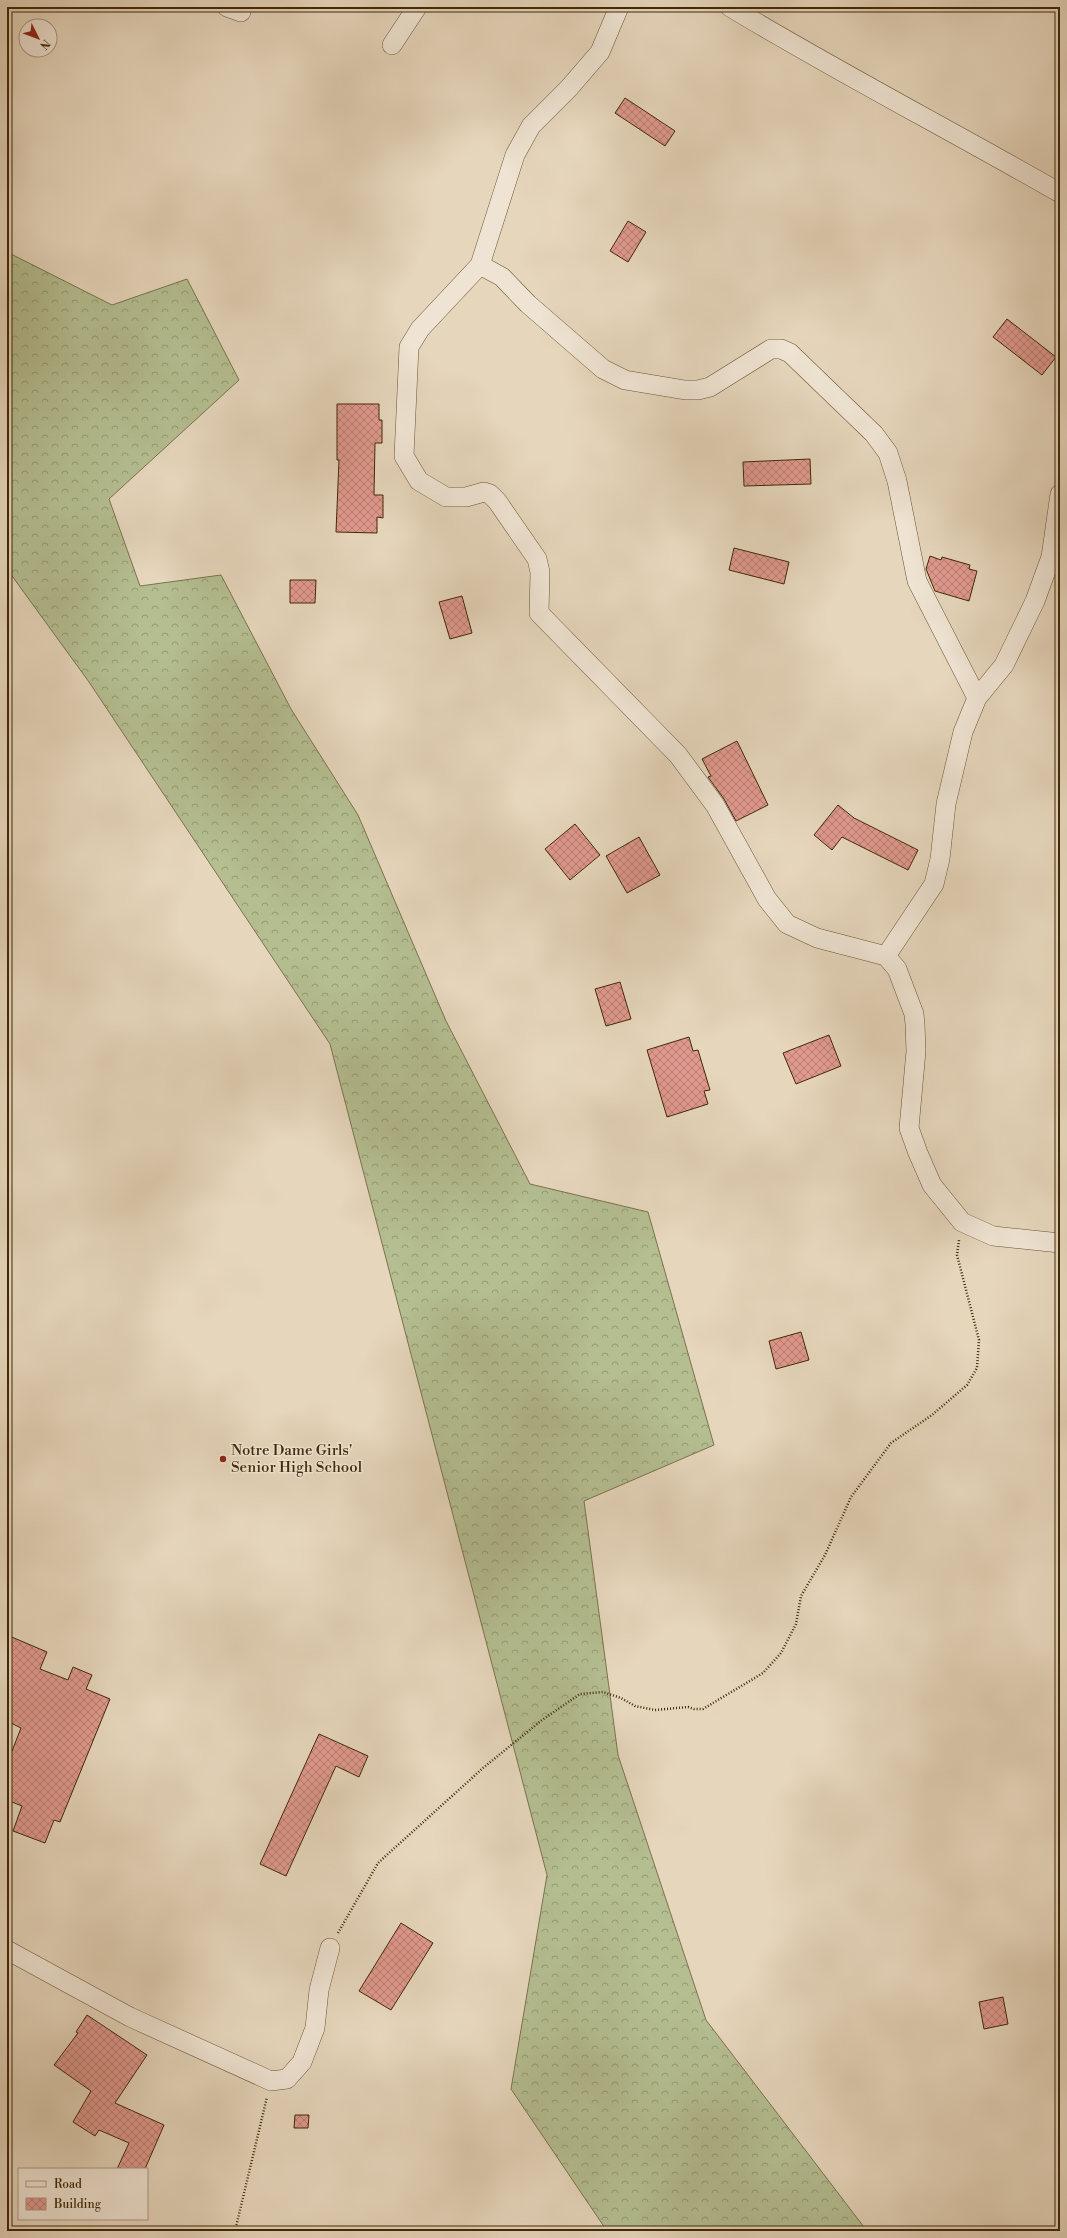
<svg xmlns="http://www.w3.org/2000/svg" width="1067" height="2238" font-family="'Libre Bodoni',serif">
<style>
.forest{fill:url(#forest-crowns);stroke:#7a734c}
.building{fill:url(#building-cross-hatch);stroke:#402806}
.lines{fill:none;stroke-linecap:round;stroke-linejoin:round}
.minor-casing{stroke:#6a5434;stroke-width:20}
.path{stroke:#402806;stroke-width:2.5;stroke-dasharray:1 2;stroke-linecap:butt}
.minor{stroke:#efe4d3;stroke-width:19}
.poi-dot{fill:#8f2418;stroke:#efe4d3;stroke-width:1.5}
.labels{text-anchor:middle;stroke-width:3;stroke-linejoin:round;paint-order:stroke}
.poi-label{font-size:15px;fill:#402806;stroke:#efe4d3;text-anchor:start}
</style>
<defs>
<pattern id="forest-crowns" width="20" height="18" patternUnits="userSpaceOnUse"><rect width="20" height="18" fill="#b4be91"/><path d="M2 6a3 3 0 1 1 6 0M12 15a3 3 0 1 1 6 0" fill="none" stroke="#949a74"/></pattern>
<pattern id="building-cross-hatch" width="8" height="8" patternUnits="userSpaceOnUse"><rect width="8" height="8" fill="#e0998e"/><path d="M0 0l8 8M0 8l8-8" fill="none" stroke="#b77d72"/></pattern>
</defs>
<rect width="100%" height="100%" fill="#e6d6bc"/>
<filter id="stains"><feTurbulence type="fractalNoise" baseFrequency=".005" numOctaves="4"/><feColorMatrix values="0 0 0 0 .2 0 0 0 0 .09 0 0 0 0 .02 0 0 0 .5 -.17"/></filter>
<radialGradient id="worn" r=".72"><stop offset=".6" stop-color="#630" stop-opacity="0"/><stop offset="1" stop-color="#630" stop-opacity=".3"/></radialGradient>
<path class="forest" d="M7 252 112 305 187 279 239 380 109 499 140 586 221 575 291 709 358 815 446 1021 530 1184 648 1212 714 1445 584 1501 618 1755 706 2020 867 2231H607L511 2089 547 1875 330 1044 89 682 7 569Z"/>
<path class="building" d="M625 98 675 131 665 146 615 113Z
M628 221 646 232 628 262 610 251Z
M1007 319 1056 357 1042 375 993 337Z
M337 404H379V420H382V443H375L374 495H383V518L377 517V533L336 532 339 460H337Z
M810 459 811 484 744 486 743 462Z
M734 548 789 562 784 584 729 570Z
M930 556 941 560 942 557 970 565 969 569 977 571 969 601 935 591 926 569Z
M290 580H316L315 603H290Z
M462 596 472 633 450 639 439 602Z
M737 741 768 805 736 821 724 799 708 777 711 776 702 759Z
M838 805 854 818 918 850 908 870 842 837 832 850 814 835Z
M575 824 600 855 570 880 545 849Z
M639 837 660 875 627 893 606 856Z
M620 982 631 1019 606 1026 595 989Z
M829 1035 841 1066 796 1084 783 1053Z
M689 1037 693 1051 698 1050 710 1090 704 1091 708 1104 667 1117 647 1050Z
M801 1332 809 1360 776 1369 769 1341Z
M7 1635 47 1652 40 1669 68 1680 73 1667 92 1675 86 1689 110 1699 60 1822 54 1820 45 1843 13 1831 22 1806 7 1800V1764L21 1728 7 1721Z
M319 1734 368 1756 359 1777 336 1766 286 1876 260 1864Z
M401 1923 433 1943 391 2010 359 1991Z
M1003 1997 1008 2024 984 2029 979 2002Z
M87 2015 147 2055 115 2103 164 2125 145 2169H117L129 2143 99 2130 95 2136 73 2122 91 2091 54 2065 78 2033 76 2032Z
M295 2115H309L308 2128H294Z"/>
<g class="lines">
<g class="minor-casing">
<path id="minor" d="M227 7 241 12
M619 7 600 52 569 88 531 126 515 155 480 265 420 329 409 347 404 456 419 481 446 497H466L484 492 490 494 497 501 537 559 540 572 539 613 678 755 715 805 767 899 787 924 817 938 886 956 897 969 914 1014 915 1024 916 1051 909 1128 918 1153 932 1185 962 1222 993 1236 1060 1243
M730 7C838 72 950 130 1060 193
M392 45 417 7
M480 265 502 277 528 304 603 369 625 380 685 390H698L710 387 771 349H781L790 353 874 434 888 453 897 481 917 581 977 698
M886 956 934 884 940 859 946 804 963 732 977 698 1004 665 1035 601 1051 557 1060 494
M7 1950 130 2017 271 2081 287 2079 302 2062 315 2028 319 1990 330 1948"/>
</g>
<path class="path" d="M338 1933 378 1863 483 1768 542 1720 580 1694 603 1692 621 1698 635 1706 655 1710 688 1707 694 1709H703L763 1673 781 1653 796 1624 801 1596 825 1555 851 1497 891 1443 932 1415 967 1385 977 1368 979 1340 957 1255 959 1240
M235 2231 267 2097"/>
<use href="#minor" class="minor"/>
</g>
<circle class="poi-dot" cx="223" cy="1459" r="4"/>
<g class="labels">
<g class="poi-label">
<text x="231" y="1455">Notre Dame Girls'<tspan x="231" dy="17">Senior High School</tspan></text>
</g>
</g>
<rect width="1067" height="2238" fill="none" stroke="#e6d6bc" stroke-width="24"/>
<rect x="8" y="8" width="1051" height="2222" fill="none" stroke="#402806" stroke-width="2"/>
<rect x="12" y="12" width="1043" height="2214" fill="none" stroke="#402806"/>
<rect x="18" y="2168" width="130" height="52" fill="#efe4d3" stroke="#a99981"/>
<rect x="26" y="2181" width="20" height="6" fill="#efe4d3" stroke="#a99981"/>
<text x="54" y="2188" font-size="12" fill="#402806">Road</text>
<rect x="26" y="2198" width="20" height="12" fill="url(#building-cross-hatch)" stroke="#a99981"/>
<text x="54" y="2208" font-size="12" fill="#402806">Building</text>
<g transform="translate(38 38) rotate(132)"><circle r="19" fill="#efe4d3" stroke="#a99981"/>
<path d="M0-3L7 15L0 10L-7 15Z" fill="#8f2418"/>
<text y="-6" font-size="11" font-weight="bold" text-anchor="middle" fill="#402806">N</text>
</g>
<rect width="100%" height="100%" filter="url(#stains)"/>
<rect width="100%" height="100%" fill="url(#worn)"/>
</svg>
